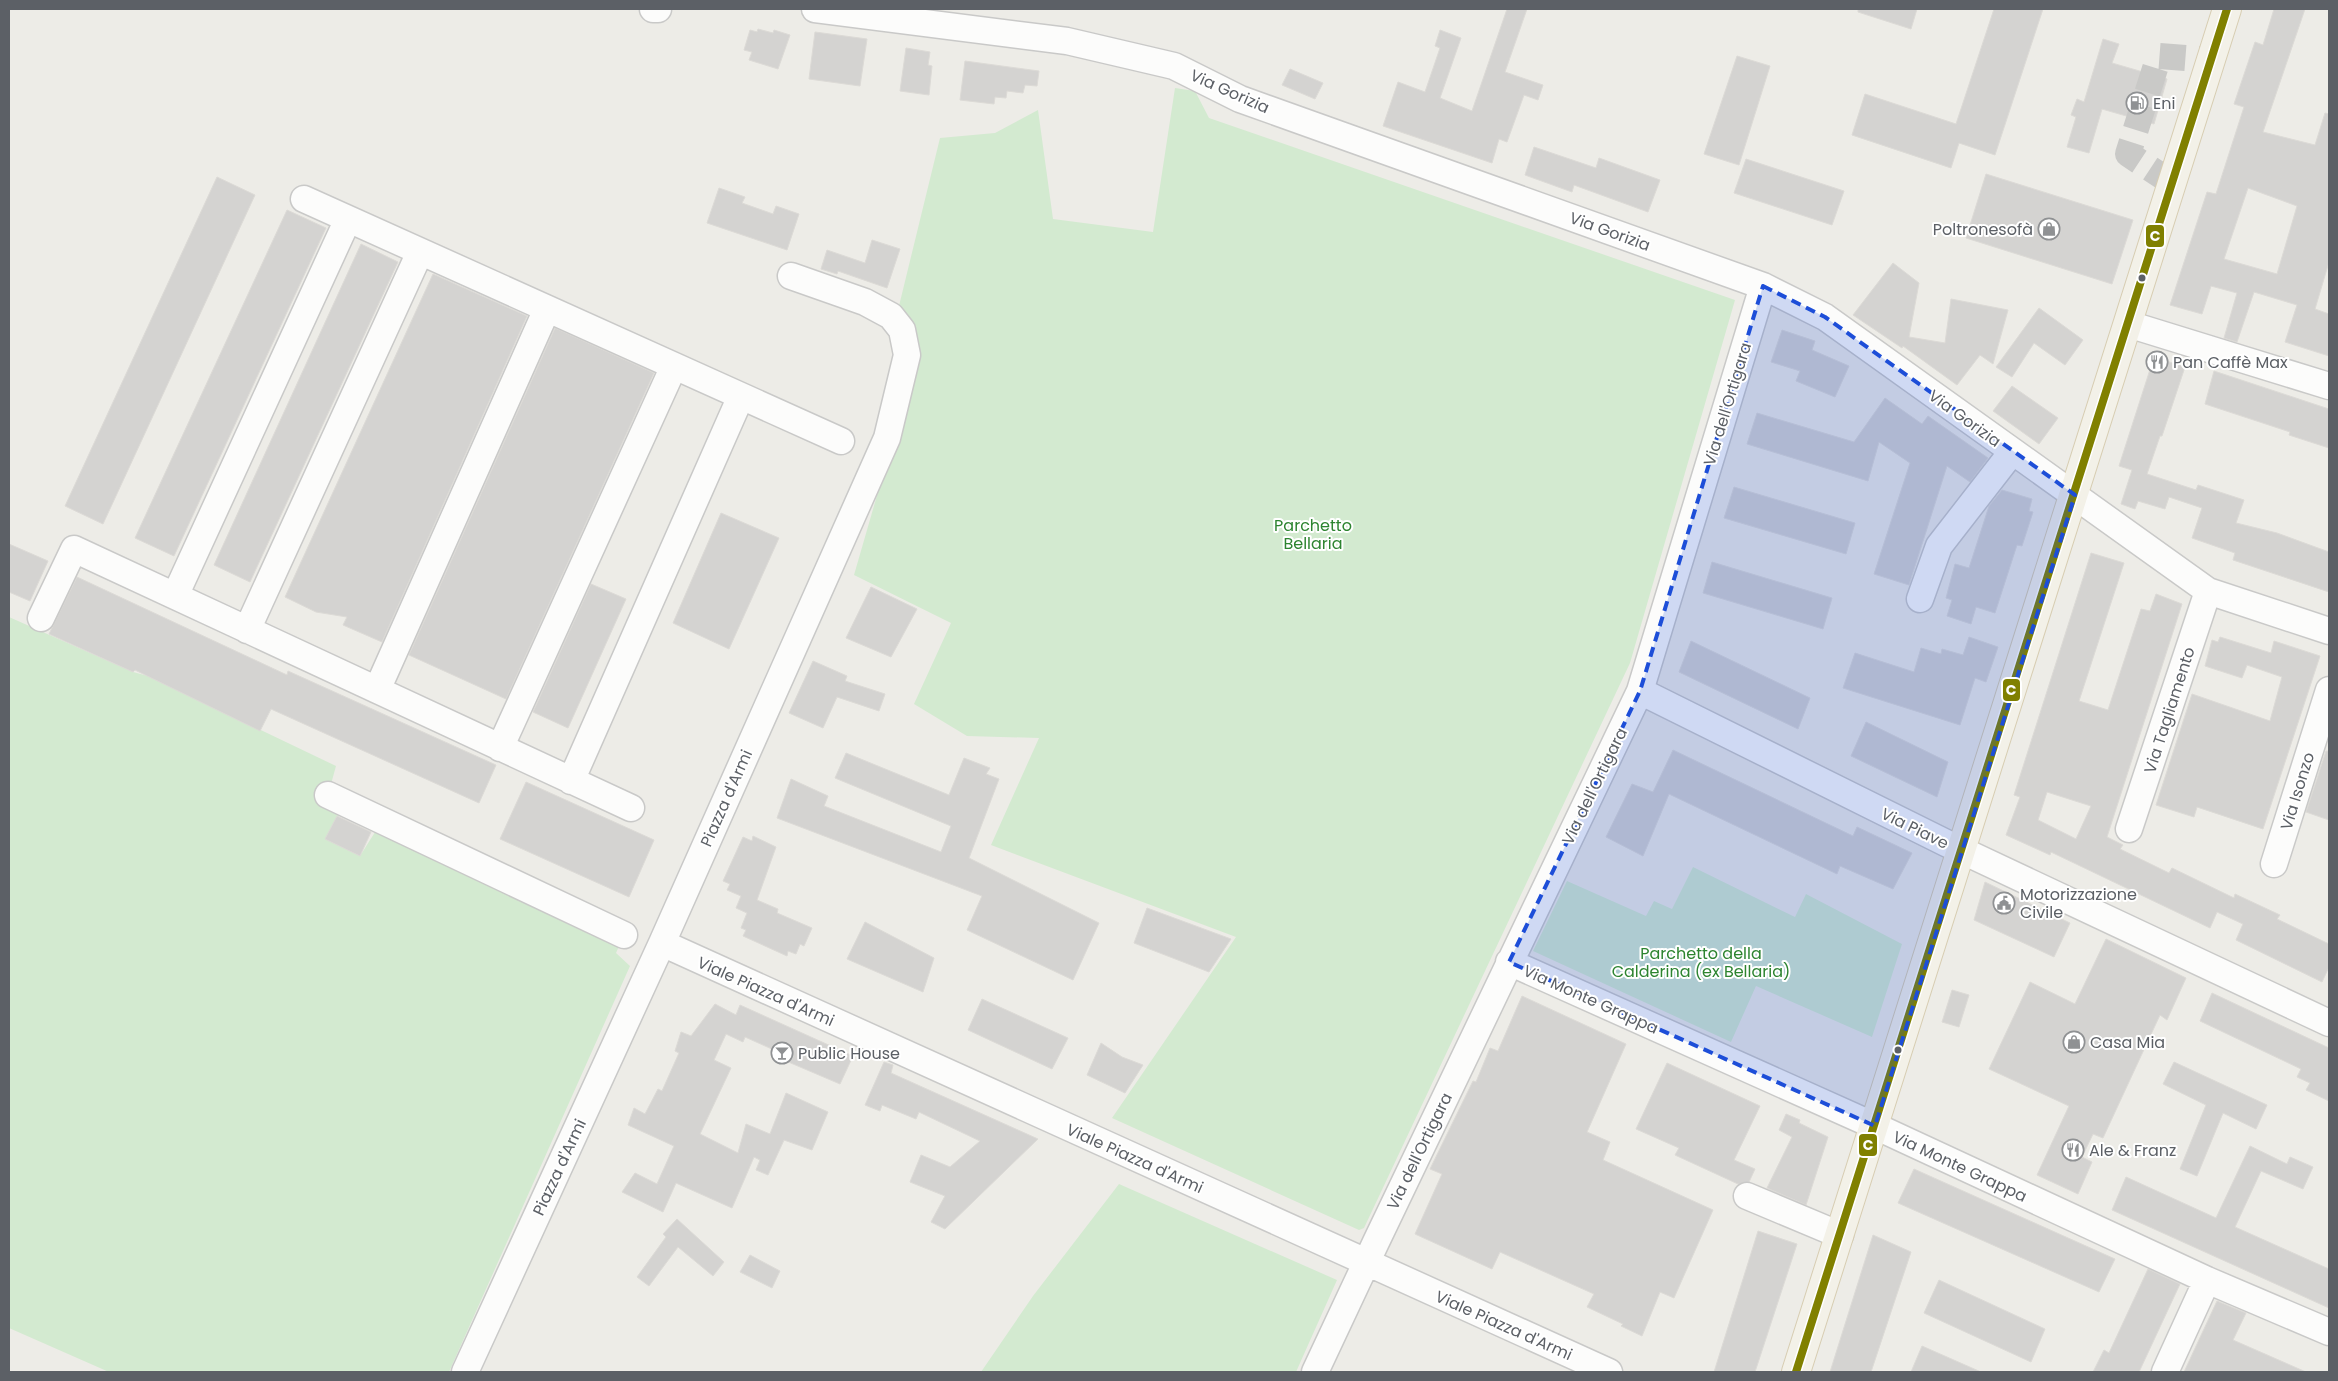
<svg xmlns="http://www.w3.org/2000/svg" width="2338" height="1381" font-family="Poppins,sans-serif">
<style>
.green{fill:#d3ead0}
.building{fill:#d4d3d1;stroke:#dcdad6;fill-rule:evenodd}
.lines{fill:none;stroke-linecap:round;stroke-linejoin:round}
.minor-tunnel{stroke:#c9c9c7;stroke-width:26;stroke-dasharray:26 13;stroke-linecap:butt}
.minor-casing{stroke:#c9c9c8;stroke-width:29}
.major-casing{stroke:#d7cdb2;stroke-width:30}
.minor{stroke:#fcfcfb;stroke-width:26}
.major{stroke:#f3f1e8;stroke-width:28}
.bus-1-casing{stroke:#fff;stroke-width:11}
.bus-1{stroke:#808000;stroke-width:8}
.marked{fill:#1d4ed8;fill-opacity:0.2;stroke:#1d4ed8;stroke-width:4;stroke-dasharray:10 6;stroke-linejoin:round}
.bus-dot{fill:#5c6066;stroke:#fff;stroke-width:2}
.labels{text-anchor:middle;stroke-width:4;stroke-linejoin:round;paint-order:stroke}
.street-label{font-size:16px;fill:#5c6066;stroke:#fff}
.poi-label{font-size:16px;fill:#5c6066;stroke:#fff;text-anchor:start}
.park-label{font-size:16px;fill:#2d8430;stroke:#fff}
.line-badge{stroke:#fff;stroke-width:2}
.badge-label{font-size:14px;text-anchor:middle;font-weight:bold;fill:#fff}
</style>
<rect width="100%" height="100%" fill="#edece7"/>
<path class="green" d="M1175 88 1195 91 1209 118 1735 300 1630 663 1364 1228 1359 1230 1112 1118 1236 937 991 845 1039 738 967 736 914 704 951 623 854 575 917 357 898 310 940 138 995 133 1038 110 1053 219 1153 232Z
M9 617 133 672 148 676 336 766 328 795 340 811 326 839 360 856 382 821 624 935 616 953 630 966 449 1372H109L9 1328Z
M1693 867 1795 917 1806 894 1902 944 1872 1037 1756 986 1731 1042 1533 951 1567 881 1646 916 1654 901 1672 909Z
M1119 1184 1337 1280 1296 1372H981L1033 1296Z"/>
<path class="building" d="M1507 9H1527L1505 72 1543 85 1538 100 1524 95 1507 142 1499 139 1492 163 1383 126 1398 82 1425 92 1440 48 1435 46 1440 30 1461 38 1440 98 1472 111Z
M1858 9H1917L1911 29 1858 12Z
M1994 9H2043L1995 155 1959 143 1951 168 1852 135 1865 94 1956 124Z
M2274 9H2305L2263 132 2315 145 2325 113 2329 114V262L2315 309 2329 314V356L2285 342 2297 305 2254 292 2237 342 2224 338 2237 293 2211 286 2202 314 2170 305 2207 192 2216 194 2244 107 2234 104 2255 42 2263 45ZM2248 188 2297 206 2277 274 2224 259Z
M758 29 773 33 774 30 790 35 778 69 749 60 752 52 744 50 750 30 757 32Z
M815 32 867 39 860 86 809 79Z
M2103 39 2119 44 2112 63 2167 79 2154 124 2102 109 2089 153 2067 147 2076 117 2071 115 2077 99 2084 102Z
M906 48 930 52 928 65 932 66 929 95 900 91Z
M1737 56 1770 66 1739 165 1704 154Z
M965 61 1039 71 1037 86 1025 85 1023 93 1007 91 1006 98 995 97 994 104 960 100Z
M1290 69 1323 83 1315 99 1282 85Z
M1534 147 1596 168 1599 158 1660 180 1648 212 1574 185 1572 192 1525 175Z
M1746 159 1844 191 1832 225 1734 193Z
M1986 174 2133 220 2112 284 1966 238Z
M217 177 255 195 103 524 65 506Z
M719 188 745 197 742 203 773 214 776 206 799 214 787 250 707 223Z
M287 210 326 228 174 556 135 538Z
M872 240 900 249 887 288 838 271 837 274 821 269 827 250 865 263Z
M361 244 398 262 250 582 214 565Z
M1893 263 1919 283 1909 337 1945 343 1951 299 2008 310 1993 364 1980 355 1957 385 1903 346 1902 348 1853 315Z
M433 274 527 316 382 642 343 625 347 617 316 612 285 597Z
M2039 308 2083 340 2065 365 2034 343 2012 377 1996 367Z
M555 328 654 373 506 699 409 655Z
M1782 330 1815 341 1812 350 1849 366 1835 397 1796 381 1800 371 1771 362Z
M2154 357 2185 367 2162 436H2160L2147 474 2196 490 2198 485 2244 500 2236 523 2277 533 2329 552V592L2233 560 2235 553 2192 538 2202 508 2169 497 2165 509 2138 501 2135 509 2121 504 2132 470 2119 466Z
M2214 371 2329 409V448L2289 435 2290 432 2205 404Z
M2012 386 2058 418 2039 444 1993 411Z
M1885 398 1922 424 1928 416 1988 458 1970 482 1947 466 1909 585 1874 574 1910 463 1879 442 1868 481 1747 444 1757 413 1854 442Z
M1734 487 1855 523 1846 554 1724 518Z
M2002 490 2032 499 2029 511 2033 512 2022 546 2017 545 1995 613 1976 607 1971 624 1947 616 1952 600 1946 598 1955 564 1969 568 1989 506Z
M721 513 779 538 729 649 673 623Z
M9 544 48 561 30 601 9 592Z
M2091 553 2124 563 2079 701 2108 710 2141 609 2150 611 2156 594 2182 604 2107 837 2123 845 2120 849 2169 873 2172 868 2234 898 2235 894 2280 915 2277 919 2329 944V967L2322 982 2236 940 2243 924 2217 912 2210 928 2051 852 2050 855 2006 835 2020 797 2014 795ZM2047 792 2091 806 2076 839 2038 820Z
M1712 562 1832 598 1823 629 1703 593Z
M77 577 287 675 288 671 496 765 479 803 271 709 260 731 135 670 133 672 49 634Z
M591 584 626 599 568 728 533 712Z
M871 587 917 609 891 657 846 638Z
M1969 637 1998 647 1986 682 1975 678 1960 725 1843 688 1855 653 1914 672 1921 648 1941 654 1942 649 1963 655Z
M2220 637 2271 653 2274 641 2320 656 2263 829 2197 807 2194 817 2156 805 2192 694 2270 721 2282 677 2247 665 2242 678 2205 666 2212 640 2218 642Z
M1691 641 1810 698 1798 729 1679 672Z
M813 661 847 676 845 681 885 694 879 711 837 697 823 728 789 713Z
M1866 722 1948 762 1937 797 1851 756Z
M1673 750 1853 836 1857 827 1912 853 1893 889 1840 866 1837 874 1669 794 1643 856 1606 837 1632 784 1653 792Z
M2326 751H2329V820L2306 812Z
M846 753 949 795 964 758 990 768 986 774 999 779 969 858 1099 923 1073 980 967 930 982 896 777 818 791 779 828 796 824 806 941 852 951 826 835 778Z
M526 782 654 840 629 897 500 839Z
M337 816 371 832 360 856 325 839Z
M753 836 776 847 757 900 778 909 777 913 812 928 804 946 800 944 796 954 788 951 787 956 743 936 746 930 741 928 747 913 736 908 741 896 727 890 730 884 723 881 743 837 752 841Z
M1985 882 2070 923 2054 957 1974 920Z
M1147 908 1231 939 1209 972 1134 943Z
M865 922 934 958 923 992 847 959Z
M2106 939 2186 978 2167 1020 2160 1015 2103 1138 2093 1134 2082 1157 2092 1162 2078 1194 2037 1175 2069 1106 1989 1069 2030 982 2075 1004Z
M1952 990 1969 995 1959 1027 1942 1022Z
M2212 993 2329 1048V1101L2306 1090 2310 1083 2297 1077 2301 1069 2200 1021Z
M1522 996 1626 1044 1587 1132 1610 1142 1603 1160 1713 1210 1674 1298 1660 1292 1642 1336 1621 1326 1623 1324 1587 1307 1594 1294 1500 1252 1492 1269 1415 1234 1442 1174 1430 1169 1473 1081 1476 1082 1490 1048 1498 1051Z
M982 999 1068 1038 1052 1069 968 1030Z
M715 1004 736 1015 740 1005 853 1056 840 1084 772 1055 774 1050 745 1037 743 1042 726 1034 714 1060 731 1068 700 1134 738 1153 746 1124 770 1134 786 1093 828 1112 812 1150 784 1140 768 1175 756 1170 760 1160 754 1157 732 1208 676 1183 663 1212 622 1192 635 1173 657 1184 674 1146 628 1125 634 1108 645 1114 658 1089 662 1091 679 1053 675 1051 681 1032 691 1036Z
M1101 1043 1122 1057 1143 1065 1125 1093 1087 1075Z
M884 1062 893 1065 891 1073 1038 1139 945 1229 931 1222 945 1196 910 1182 921 1155 950 1167 980 1141 919 1112 916 1119 882 1105 880 1111 865 1105Z
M2174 1062 2267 1105 2256 1129 2223 1113 2197 1176 2180 1169 2206 1105 2163 1084Z
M1667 1063 1760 1106 1734 1160 1755 1169 1749 1182 1738 1184 1675 1155 1679 1148 1636 1129Z
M1786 1114 1800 1120 1799 1123 1828 1137 1806 1205 1767 1188 1792 1137 1779 1130Z
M2250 1146 2287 1164 2290 1157 2313 1167 2303 1189 2261 1171 2235 1227 2329 1269V1308L2112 1210 2126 1177 2216 1218Z
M1914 1169 2115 1259 2099 1292 1898 1203Z
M677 1219 724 1262 713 1276 678 1247 649 1286 637 1277 666 1237 663 1234Z
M1758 1231 1797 1244 1755 1372H1714Z
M1873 1235 1911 1252 1871 1372H1830Z
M750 1255 780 1271 772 1288 740 1272Z
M2148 1269 2180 1284 2139 1372H2093L2104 1350 2109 1353Z
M1939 1280 2045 1329 2031 1362 1924 1313Z
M2217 1301 2246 1313 2233 1340 2306 1372H2184Z
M1922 1346 1981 1372H1911Z"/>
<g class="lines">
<path class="minor-tunnel" d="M2172 183 2128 154 2159 56 2211 60"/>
<g class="minor-casing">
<path id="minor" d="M653 9H658
M815 9 1067 41 1174 66 1240 99 1763 286 1825 317 2208 591 2329 631
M304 199 841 441
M2128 324 2329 386
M175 596 348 219
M1920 599 1939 546 2012 452
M41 618 74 549 631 808
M247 630 420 252
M377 690 547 309
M1640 691 1946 843 2329 1023
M500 748 674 366
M571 781 741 396
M328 795 624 935
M2129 829 2208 591
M2274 864 2329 690
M662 943 1609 1372
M1509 962 1875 1126 2207 1280 2329 1332
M1747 1196 1840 1235
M465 1372 662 943 887 438 907 355 902 330 891 316 865 302 791 276
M1315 1372 1376 1242 1640 691 1763 286
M2165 1372 2207 1280"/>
</g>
<g class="major-casing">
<path id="major" d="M1796 1372 2227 9"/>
</g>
<use href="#minor" class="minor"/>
<use href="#major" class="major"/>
<g class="bus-1-casing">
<path id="bus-1" d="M1796 1372 2227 9"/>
</g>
<use href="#bus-1" class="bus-1"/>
</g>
<path class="marked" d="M1763 286 1825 317 2075 495 1875 1126 1509 962 1640 691Z"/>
<defs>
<g id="fuel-ring" transform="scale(1.125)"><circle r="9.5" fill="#fff" stroke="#8f9193" stroke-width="1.5"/><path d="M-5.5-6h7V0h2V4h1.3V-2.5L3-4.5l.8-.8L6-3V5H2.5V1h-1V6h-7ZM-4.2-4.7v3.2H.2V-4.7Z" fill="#8f9193"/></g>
<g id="shop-ring" transform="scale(1.125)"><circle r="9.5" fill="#fff" stroke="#8f9193" stroke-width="1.5"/><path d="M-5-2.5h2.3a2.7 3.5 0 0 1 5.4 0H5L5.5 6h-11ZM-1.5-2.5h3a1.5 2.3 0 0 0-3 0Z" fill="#8f9193"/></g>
<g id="restaurant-ring" transform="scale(1.125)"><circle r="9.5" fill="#fff" stroke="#8f9193" stroke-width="1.5"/><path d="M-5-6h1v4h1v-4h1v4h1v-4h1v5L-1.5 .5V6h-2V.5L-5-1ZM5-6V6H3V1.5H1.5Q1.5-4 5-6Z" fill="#8f9193"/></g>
<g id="civic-ring" transform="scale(1.125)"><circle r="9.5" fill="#fff" stroke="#8f9193" stroke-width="1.5"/><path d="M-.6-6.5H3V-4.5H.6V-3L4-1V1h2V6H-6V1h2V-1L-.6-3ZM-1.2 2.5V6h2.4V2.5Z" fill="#8f9193"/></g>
<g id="bar-ring" transform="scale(1.125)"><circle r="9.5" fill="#fff" stroke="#8f9193" stroke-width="1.5"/><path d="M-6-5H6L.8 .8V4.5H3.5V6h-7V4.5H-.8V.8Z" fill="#8f9193"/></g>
</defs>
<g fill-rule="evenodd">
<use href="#fuel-ring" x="2137" y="103"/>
<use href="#shop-ring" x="2049" y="229"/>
<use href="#restaurant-ring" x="2157" y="362"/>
<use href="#civic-ring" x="2004" y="903"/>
<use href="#shop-ring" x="2074" y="1042"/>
<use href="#bar-ring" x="782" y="1053"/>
<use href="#restaurant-ring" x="2073" y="1150"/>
</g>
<g class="bus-dot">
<circle cx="2142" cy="278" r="4.5"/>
<circle cx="1898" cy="1050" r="4.5"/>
</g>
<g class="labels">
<g class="street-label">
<text transform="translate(1230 91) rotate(24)" y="6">Via Gorizia</text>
<text transform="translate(1610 231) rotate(20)" y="6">Via Gorizia</text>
<text transform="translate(1727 404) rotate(-73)" y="6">Via dell'Ortigara</text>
<text transform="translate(1965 418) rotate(36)" y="6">Via Gorizia</text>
<text transform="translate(2169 710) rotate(-72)" y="6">Via Tagliamento</text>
<text transform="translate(1594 786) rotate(-64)" y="6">Via dell'Ortigara</text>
<text transform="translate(2297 791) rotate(-73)" y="6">Via Isonzo</text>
<text transform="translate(726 798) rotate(-66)" y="6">Piazza d'Armi</text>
<text transform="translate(1915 828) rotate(26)" y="6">Via Piave</text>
<text transform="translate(766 991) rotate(24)" y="6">Viale Piazza d'Armi</text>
<text transform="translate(1591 999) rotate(24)" y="6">Via Monte Grappa</text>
<text transform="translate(1419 1151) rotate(-64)" y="6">Via dell'Ortigara</text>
<text transform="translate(1135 1158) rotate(24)" y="6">Viale Piazza d'Armi</text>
<text transform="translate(1960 1166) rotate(25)" y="6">Via Monte Grappa</text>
<text transform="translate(559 1167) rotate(-65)" y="6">Piazza d'Armi</text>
<text transform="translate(1504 1325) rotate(24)" y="6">Viale Piazza d'Armi</text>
</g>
<g class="poi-label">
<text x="2153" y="109">Eni</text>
<text x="2033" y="235" text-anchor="end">Poltronesofà</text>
<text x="2173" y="368">Pan Caffè Max</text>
<text x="2020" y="900">Motorizzazione<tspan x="2020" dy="18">Civile</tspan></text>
<text x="2090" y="1048">Casa Mia</text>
<text x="798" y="1059">Public House</text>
<text x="2089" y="1156">Ale &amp; Franz</text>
</g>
<g class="park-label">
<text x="1313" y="531">Parchetto<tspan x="1313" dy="18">Bellaria</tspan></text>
<text x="1701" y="959">Parchetto della<tspan x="1701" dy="18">Calderina (ex Bellaria)</tspan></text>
</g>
</g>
<g class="line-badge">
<rect x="2145" y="224" width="20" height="24" rx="5" fill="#808000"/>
<rect x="2002" y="678" width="19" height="24" rx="5" fill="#808000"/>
<rect x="1858" y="1133" width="20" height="24" rx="5" fill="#808000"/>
</g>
<g class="badge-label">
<text x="2155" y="241">C</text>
<text x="2011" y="695">C</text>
<text x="1868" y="1150">C</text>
</g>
<rect width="2338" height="1381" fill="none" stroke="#5c6066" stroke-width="20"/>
</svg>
